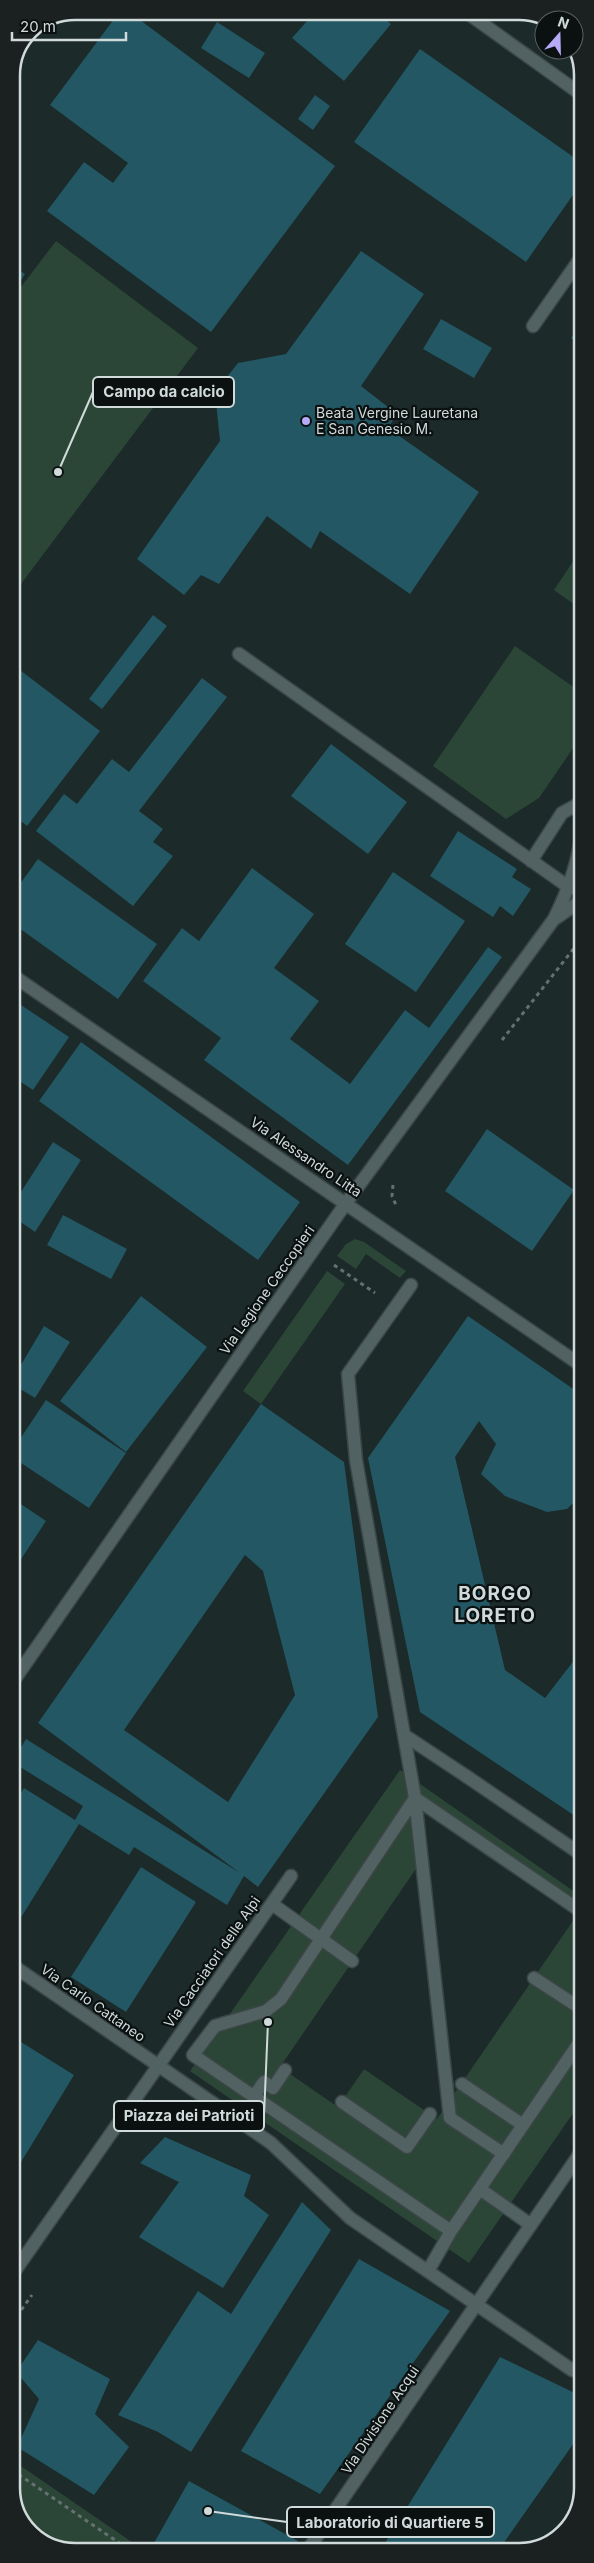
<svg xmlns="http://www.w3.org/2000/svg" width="594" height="2563" font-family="Inter,sans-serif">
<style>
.green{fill:#2b4637;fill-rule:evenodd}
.building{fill:#225763;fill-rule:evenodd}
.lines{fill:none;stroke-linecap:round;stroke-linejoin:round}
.service-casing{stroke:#3b4646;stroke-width:15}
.pedestrian-casing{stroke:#3b4646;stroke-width:15}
.minor-casing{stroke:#3b4646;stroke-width:15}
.tertiary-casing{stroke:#3b4646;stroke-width:15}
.path{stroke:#657171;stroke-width:3;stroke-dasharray:4 4;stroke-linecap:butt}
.service{stroke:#526161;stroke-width:12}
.pedestrian{stroke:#526161;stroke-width:12}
.minor{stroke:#526161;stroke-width:12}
.tertiary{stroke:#526161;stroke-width:12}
.poi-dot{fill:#b7abf8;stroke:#0b1111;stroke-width:2}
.labels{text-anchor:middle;stroke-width:4.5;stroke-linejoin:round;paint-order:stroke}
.poi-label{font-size:14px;fill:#d1dada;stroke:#0b1111;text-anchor:start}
.street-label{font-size:14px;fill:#d1dada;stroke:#0b1111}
.district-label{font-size:19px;font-weight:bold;letter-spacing:1px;fill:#d1dada;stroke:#0b1111}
.rim{fill:none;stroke:#d1dada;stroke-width:2.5}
.leader{fill:none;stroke:#d1dada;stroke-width:2}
.callout-dot{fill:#d1dada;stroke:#0b1111;stroke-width:2}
.callout{fill:#0b1111;stroke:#d1dada;stroke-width:2}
.callout-label{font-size:15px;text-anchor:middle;font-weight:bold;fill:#d1dada}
</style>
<rect width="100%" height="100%" fill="#1c2a2a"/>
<path class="green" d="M56 241 198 348 12 596 11 300Z
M582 548V610L554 590Z
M515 646 582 693V735L539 798 506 819 433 766Z
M355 1239 364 1242 406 1271 400 1278 366 1254 356 1269 337 1256 346 1244Z
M327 1271 345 1284 261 1404 243 1391Z
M400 1770 582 1897 583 2099 469 2263 190 2071ZM416 1798 579 1912 437 2119 364 2069 338 2107 280 2067 422 1860Z
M12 2460 145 2551 71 2552 33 2536 12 2500Z"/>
<path class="building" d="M120 11H128L335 166 211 332 47 211 84 162 113 183 128 163 50 105Z
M275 11H290L285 19Z
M315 12H376L391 24 344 81 292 38Z
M217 22 265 53 249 78 201 48Z
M420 49 582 163V182L526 262 354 142Z
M315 95 330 106 313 130 298 119Z
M361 251 424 294 361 386 397 414 388 428 479 492 410 594 320 531 311 549 267 516 219 584 201 575 184 595 137 559 220 441 215 392 238 363 286 354Z
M11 265 25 274 11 295Z
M441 319 492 348 474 378 423 349Z
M582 322V346L571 338Z
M153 615 167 626 102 709 89 699Z
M12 664 100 731 27 826 12 814Z
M202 678 227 697 139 811 163 829 153 842 173 856 133 906 36 831 64 794 77 804 112 759 129 772Z
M331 744 407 802 368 854 291 796Z
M458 831 517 869 512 877 531 889 513 916 500 906 493 917 430 876Z
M38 859 157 944 118 999 12 923V895Z
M252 868 314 914 274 968 319 1001 290 1039 350 1084 405 1010 429 1028 488 947 502 957 348 1165 204 1060 221 1038 143 981 182 928 199 941Z
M393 872 465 921 416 992 345 944Z
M12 999 69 1037 33 1090 12 1076Z
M81 1042 300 1202 258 1260 39 1101Z
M487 1129 574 1190 532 1251 445 1191Z
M53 1142 81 1160 35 1232 12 1216V1206Z
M63 1215 127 1249 111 1279 47 1245Z
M141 1296 207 1347 126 1452 60 1401Z
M468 1316 582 1395V1494L567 1509 547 1512 505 1496 481 1474 496 1444 479 1421 455 1457 505 1670 545 1698 582 1650V1806L575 1816 420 1712 368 1458Z
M44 1326 70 1342 35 1398 12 1384V1380Z
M46 1400 126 1453 89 1508 12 1457V1451Z
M261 1404 344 1462 378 1717 258 1887 244 1876 227 1905 134 1847 129 1855 79 1824 12 1932V1807L24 1788 75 1820 83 1806 12 1762 26 1739 240 1873 38 1723ZM245 1555 263 1571 295 1695 228 1802 124 1730Z
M12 1498 46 1521 12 1573Z
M582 1589V1609L574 1601Z
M141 1867 196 1902 126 2012 71 1977Z
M21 2042 74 2075 12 2177V2057Z
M165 2137 251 2175 244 2196 269 2215 223 2288 139 2237 179 2182 140 2163Z
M302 2202 331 2230 191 2452 158 2432 118 2415 198 2291 231 2314Z
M359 2259 450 2311 320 2494 241 2451Z
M38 2340 110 2379 95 2414 129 2447 94 2495 17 2447 39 2399 16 2372Z
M500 2357 583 2397V2430L498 2551H380Z
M189 2481 298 2541 288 2551H166L154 2543Z"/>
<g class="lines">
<g class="service-casing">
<path id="service" d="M239 654 570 888
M531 861 562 813 582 802"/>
</g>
<g class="pedestrian-casing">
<path id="pedestrian" d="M411 1285 348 1374 356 1460 415 1798 450 2118 504 2154
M404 1735 466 1776
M415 1798 281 1999 266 2011 215 2026 193 2055 451 2231
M415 1798 582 1912
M272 1904 352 1961
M534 1978 583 2010
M462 2084 523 2125
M254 2096 264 2082 273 2088 285 2070
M342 2102 407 2147 430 2114
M480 2189 531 2225
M428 2271 451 2231 583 2037"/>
</g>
<g class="minor-casing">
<path id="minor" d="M533 326 582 256
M556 918 582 900
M12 975 582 1366
M12 1683 346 1203 554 919C568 891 578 864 582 832
M466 1776 582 1855
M12 1965 271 2143 350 2218 572 2370 583 2373
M12 2275 291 1876
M307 2551 583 2149"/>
</g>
<g class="tertiary-casing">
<path id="tertiary" d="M466 12 582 95"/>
</g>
<path class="path" d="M502 1040 582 938
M393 1185 392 1196 396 1205
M334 1265 375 1293
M12 2323 32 2295
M12 2470 131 2551"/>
<use href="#service" class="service"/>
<use href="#pedestrian" class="pedestrian"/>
<use href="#minor" class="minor"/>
<use href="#tertiary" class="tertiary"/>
</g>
<circle class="poi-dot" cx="306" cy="421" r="5"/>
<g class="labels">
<g class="poi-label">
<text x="316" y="418">Beata Vergine Lauretana<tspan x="316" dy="16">E San Genesio M.</tspan></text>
</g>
<g class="street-label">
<text transform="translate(306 1157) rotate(34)" y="5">Via Alessandro Litta</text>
<text transform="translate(267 1290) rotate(-55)" y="5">Via Legione Ceccopieri</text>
<text transform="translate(212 1962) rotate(-55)" y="5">Via Cacciatori delle Alpi</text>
<text transform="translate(93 2003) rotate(35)" y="5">Via Carlo Cattaneo</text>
<text transform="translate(380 2420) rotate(-56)" y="5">Via Divisione Acqui</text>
</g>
<g class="district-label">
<text x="495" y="1600">BORGO<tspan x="495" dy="22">LORETO</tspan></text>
</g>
</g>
<path d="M0 0H594V2563H0ZM75 20H519A55 55 0 0 1 574 75V2488A55 55 0 0 1 519 2543H75A55 55 0 0 1 20 2488V75A55 55 0 0 1 75 20Z" fill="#1b2121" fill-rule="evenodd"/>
<path class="rim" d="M75 20H519A55 55 0 0 1 574 75V2488A55 55 0 0 1 519 2543H75A55 55 0 0 1 20 2488V75A55 55 0 0 1 75 20Z"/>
<path class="leader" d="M58 472L93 392M268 2022L264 2116M208 2511L287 2522"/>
<g class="callout-dot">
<circle cx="58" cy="472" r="5"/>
<circle cx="268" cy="2022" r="5"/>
<circle cx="208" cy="2511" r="5"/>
</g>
<g class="callout">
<rect x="93" y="377" width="141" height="30" rx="5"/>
<rect x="114" y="2101" width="150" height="30" rx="5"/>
<rect x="287" y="2507" width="207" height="30" rx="5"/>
</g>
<g class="callout-label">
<text x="164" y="397">Campo da calcio</text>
<text x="189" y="2121">Piazza dei Patrioti</text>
<text x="390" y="2528">Laboratorio di Quartiere 5</text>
</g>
<g transform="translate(559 35) rotate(20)"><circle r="24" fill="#0b1111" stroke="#5a6161"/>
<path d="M0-4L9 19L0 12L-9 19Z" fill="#b7abf8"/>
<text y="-8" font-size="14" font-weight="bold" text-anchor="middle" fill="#d1dada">N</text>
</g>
<path d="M12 32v8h114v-8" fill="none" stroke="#d1dada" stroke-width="2.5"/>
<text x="20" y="32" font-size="15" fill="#d1dada" stroke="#0b1111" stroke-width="4" paint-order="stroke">20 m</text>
</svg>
